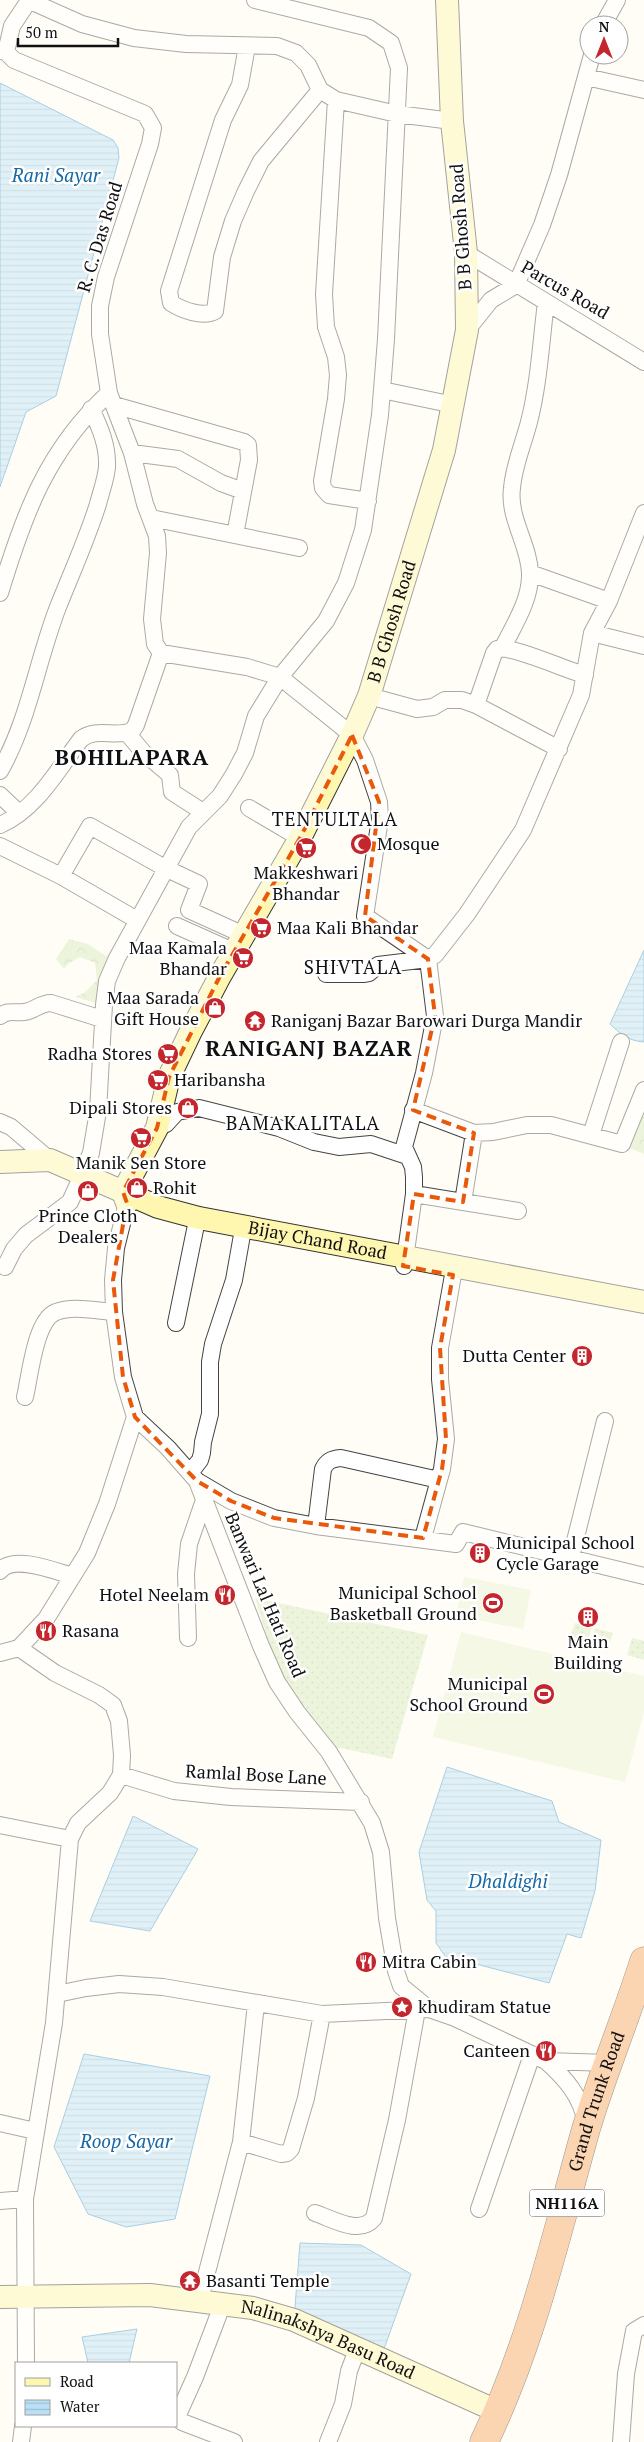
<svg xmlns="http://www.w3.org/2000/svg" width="644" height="2442" font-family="'PT Serif',serif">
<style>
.grass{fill:url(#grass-dots)}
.park{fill:url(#park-crowns)}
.pitch{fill:#e6f2cf}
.water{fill:url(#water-rules);stroke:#3f96cf}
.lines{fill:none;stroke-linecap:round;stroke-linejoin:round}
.street-casing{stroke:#444;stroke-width:18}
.secondary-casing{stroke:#333;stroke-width:24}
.highway-casing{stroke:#222;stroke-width:29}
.street{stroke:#fff;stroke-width:16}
.secondary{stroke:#fff6b0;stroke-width:22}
.highway{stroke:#f5a25d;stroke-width:28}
.marked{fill:none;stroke:#e8590c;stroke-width:4;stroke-dasharray:10 6;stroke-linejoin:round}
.labels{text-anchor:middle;stroke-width:5;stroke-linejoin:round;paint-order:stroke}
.shield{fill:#fff;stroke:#585858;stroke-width:1}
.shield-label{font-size:16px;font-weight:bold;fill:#111}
.street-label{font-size:18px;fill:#111;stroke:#fff}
.poi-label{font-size:18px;fill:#111;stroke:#fff;text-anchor:start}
.water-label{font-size:19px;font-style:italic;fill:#1768a6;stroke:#fff}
.neighbourhood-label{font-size:19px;letter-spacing:1px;fill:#111;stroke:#fff}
.district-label{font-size:22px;font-weight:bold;letter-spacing:1px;fill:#111;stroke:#fff}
</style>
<defs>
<pattern id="grass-dots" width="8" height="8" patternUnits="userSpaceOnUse" patternTransform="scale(1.25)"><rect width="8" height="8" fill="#d5ebbd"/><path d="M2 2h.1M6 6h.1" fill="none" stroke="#b6c8a1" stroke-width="1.8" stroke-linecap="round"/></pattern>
<pattern id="park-crowns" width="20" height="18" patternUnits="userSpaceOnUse" patternTransform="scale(1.25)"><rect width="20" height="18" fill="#d5ebbd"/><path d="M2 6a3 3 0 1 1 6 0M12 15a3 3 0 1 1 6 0" fill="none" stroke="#b6c8a1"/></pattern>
<pattern id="water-rules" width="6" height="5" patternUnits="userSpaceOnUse" patternTransform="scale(1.25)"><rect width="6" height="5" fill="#b9e0f7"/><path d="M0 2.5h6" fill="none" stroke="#9ebfd3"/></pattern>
</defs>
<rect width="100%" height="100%" fill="#fffdf5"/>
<path class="grass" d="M255 1598 428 1635 392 1759 336 1747 279 1675Z
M575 1623 592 1627 587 1646 569 1641Z
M595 1628 613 1633 607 1651 590 1646Z
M632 1638 644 1641V1660L627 1655Z"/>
<path class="park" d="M69 939 88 944 106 956 116 947 100 1004 75 997 84 993 97 980 95 963 80 957 68 964 64 969 56 959Z
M644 1099V1154L624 1146Z"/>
<path class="pitch" d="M464 1577 531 1590 523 1629 456 1616Z
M461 1632 644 1676V1712L625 1782 433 1737Z"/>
<path class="water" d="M0 83 113 140 118 148 119 158 56 396 26 412 0 487Z
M644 950V1042C629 1041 620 1034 610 1024Z
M447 1767 552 1801 559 1822 601 1840 595 1891 581 1938 567 1934 549 1983 445 1956 436 1943V1911L427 1900 419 1852Z
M133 1816 198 1849 150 1931 90 1921Z
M84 2054 210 2076 175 2219 126 2227 88 2214 54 2147Z
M300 2243 361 2245 411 2274 380 2360 294 2320Z
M137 2329 129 2363H88L82 2337Z"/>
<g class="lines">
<g class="street-casing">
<path id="street" d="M28 0 82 24 134 38 186 44 277 46 296 53 308 65 320 90 336 100 397 114 452 121
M603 25 617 0
M247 46 240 85 223 120 169 291 171 303C182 310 203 318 215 311L222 257 233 221 246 191 261 161 320 90
M0 51 6 52 14 60 145 114 153 128 150 144 106 277 100 306V334L109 393C47 450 24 514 0 593
M6 52 12 26 28 2
M586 77 644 90
M336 100 324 294 326 327 336 357 338 375 336 399 322 481 323 488 329 495 368 501
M466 253 644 362
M467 330 491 300 516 285 542 225 559 175 592 55
M382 390 454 405
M114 405 244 442 248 445 249 460 235 535
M132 453 178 459 221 483 243 491
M151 518 299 548
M530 573 609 601
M592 633 644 646
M503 647C514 625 531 599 530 573 529 544 508 518 512 488 514 465 523 445 529 422 539 383 541 342 546 302
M161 653 247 667 280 677 352 735 365 760 379 802 380 819 365 916 428 959
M369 696 417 709 433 707 445 700H462L476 705 559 749
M476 705 494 653 497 649C513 645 565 670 585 675
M127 733 143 752 170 775 172 792 203 812
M0 771C29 720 37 661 58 607 72 572 87 539 98 504 101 492 106 479 107 467 108 446 100 427 91 409
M0 795 19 813
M249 808 300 838
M0 825C36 810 59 768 81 739 97 727 115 738 132 731L136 725 161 653 155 644 152 619 158 553 157 536 145 504 132 453 109 393
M0 846 61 876 137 920
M61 876 90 826 165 868 199 884 189 910 244 935
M177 926 235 952
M326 974H363L369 973 378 965 428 959
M0 1016C9 1010 14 1013 24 1012 34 1011 40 1003 51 1003L102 1019
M413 1110 474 1133 493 1132 527 1125H551L622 1144 644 1090
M0 1122 11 1127 50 1160
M157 1128 166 1124 177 1112 199 1108 279 1128 314 1142 339 1147 371 1144 407 1156
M591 1135 621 1042
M82 1173 91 1153 98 1111 104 1005 107 981 117 958 189 827 220 796 234 774 245 753 256 716 280 677 326 621 346 583 363 530 380 415 386 339 399 68 391 43 369 28 255 0
M414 1194 518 1211
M463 1202 474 1133
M127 1203 116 1248 113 1280 114 1312 123 1377 135 1417 168 1448 197 1481 261 1646 277 1682 297 1712 329 1752 372 1823 381 1852 387 1918 396 1971 401 1986 429 2009 455 2018 546 2061 609 2063
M404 1266 414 1194V1177L413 1167 404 1147 424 1073 435 1016 428 959 435 955 467 914 523 830 581 695 592 633 609 601 644 513
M5 1267 14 1249 26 1235 70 1202 79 1182
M176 1323 196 1225
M25 1397C30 1376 35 1320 56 1312 73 1305 96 1311 114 1312
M190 1473 200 1460 202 1453 203 1442 210 1414V1362L213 1344 234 1280 242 1235
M197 1481 231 1501 274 1518 316 1526 456 1544 463 1532 644 1576
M316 1526 323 1469C327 1461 331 1459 341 1458L439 1480
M423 1538 442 1469 446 1439 440 1379V1348L453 1275
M571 1557 605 1421
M0 1571C13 1554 55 1571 72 1576
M188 1638 186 1574 189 1544 204 1500
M19 1648 55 1673 99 1695 113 1705 119 1721 122 1755 121 1775 110 1793 78 1823 70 1839 54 2023 25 2199 26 2363
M0 1653 19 1648 46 1619 87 1553 107 1504 135 1417
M121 1775 174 1791 231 1797 361 1802
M0 1825 70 1839
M57 1994 86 1988 119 1984 163 1987 322 2014 429 2009
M546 2061C566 2079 581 2096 586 2123
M0 2123 35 2131
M241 2142 281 2154 287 2153 291 2149 306 2098 322 2014
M0 2201 25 2199
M479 2209 532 2055
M315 2213C333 2219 360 2236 374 2218L397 2120 417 2010
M200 2299 241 2142 256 2004
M223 2303 195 2377 177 2417 182 2422 234 2442
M21 2442 23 2426
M328 2442 343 2404 349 2371 357 2350
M621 2442 626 2374 634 2331 644 2325"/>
</g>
<g class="secondary-casing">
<g id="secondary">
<path id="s1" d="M0 1162 50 1160 158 1207 199 1218 644 1302"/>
<path id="s2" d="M127 1203 123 1192 157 1128 169 1077 190 1033 220 976 300 838 352 735 369 696 444 450 467 330 466 253 452 121 447 0"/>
<path id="s3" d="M0 2297 150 2295 253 2308 294 2320 499 2412"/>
</g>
</g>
<g class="highway-casing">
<g id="highway">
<path id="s4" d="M484 2442C532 2343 556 2235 586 2129 603 2072 626 2018 644 1961"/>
</g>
</g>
<use href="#street" class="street"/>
<use href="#secondary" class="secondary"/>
<use href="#highway" class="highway"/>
</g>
<path d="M0 0H644V2442H0ZM352 735 379 802 365 916 428 959 435 1016 413 1110 474 1133 463 1202 414 1194 403 1266 453 1275 440 1348 446 1439 442 1469 423 1538 274 1518 231 1501 197 1481 135 1417 123 1377 113 1280 127 1203 123 1192 157 1128 169 1077 220 976 300 838Z" fill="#fffdf5" fill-opacity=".55" fill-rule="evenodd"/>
<path class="marked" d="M352 735 379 802 365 916 428 959 435 1016 413 1110 474 1133 463 1202 414 1194 403 1266 453 1275 440 1348 446 1439 442 1469 423 1538 274 1518 231 1501 197 1481 135 1417 123 1377 113 1280 127 1203 123 1192 157 1128 169 1077 220 976 300 838Z"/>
<defs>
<g id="mosque-disc" transform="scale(1.125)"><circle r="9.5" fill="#c4262e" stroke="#fff"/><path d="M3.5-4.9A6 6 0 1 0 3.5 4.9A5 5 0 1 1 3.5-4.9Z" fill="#fff"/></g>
<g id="supermarket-disc" transform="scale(1.125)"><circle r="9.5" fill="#c4262e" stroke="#fff"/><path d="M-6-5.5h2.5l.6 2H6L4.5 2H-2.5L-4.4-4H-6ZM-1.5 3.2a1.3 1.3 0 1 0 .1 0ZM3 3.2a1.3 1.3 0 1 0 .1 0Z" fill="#fff"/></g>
<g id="shop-disc" transform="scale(1.125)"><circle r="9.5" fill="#c4262e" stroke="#fff"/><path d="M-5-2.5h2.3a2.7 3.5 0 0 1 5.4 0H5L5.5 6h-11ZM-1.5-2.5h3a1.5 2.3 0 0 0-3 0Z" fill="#fff"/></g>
<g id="temple-disc" transform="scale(1.125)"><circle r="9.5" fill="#c4262e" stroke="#fff"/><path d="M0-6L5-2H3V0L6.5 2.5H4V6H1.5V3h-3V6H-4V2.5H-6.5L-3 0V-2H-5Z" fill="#fff"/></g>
<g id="building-disc" transform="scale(1.125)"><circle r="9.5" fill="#c4262e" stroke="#fff"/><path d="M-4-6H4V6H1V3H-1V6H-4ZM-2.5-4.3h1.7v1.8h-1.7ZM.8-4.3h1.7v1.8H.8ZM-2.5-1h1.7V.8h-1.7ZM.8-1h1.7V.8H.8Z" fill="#fff"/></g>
<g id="restaurant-disc" transform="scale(1.125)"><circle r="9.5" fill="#c4262e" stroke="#fff"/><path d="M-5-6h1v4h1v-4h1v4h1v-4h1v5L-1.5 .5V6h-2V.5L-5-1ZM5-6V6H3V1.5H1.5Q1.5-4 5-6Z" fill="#fff"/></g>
<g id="stadium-disc" transform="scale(1.125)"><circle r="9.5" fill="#c4262e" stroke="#fff"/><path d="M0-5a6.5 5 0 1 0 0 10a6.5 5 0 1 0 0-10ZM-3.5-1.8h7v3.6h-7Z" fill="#fff"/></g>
<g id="sight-disc" transform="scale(1.125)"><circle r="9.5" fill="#c4262e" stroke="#fff"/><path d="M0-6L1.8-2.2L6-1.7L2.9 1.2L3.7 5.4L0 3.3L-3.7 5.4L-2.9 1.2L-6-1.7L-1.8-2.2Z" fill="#fff"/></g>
</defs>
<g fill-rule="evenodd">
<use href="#mosque-disc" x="361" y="844"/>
<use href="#supermarket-disc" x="306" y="848"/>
<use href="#supermarket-disc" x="261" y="928"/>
<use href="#supermarket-disc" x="243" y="958"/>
<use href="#shop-disc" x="215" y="1008"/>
<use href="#temple-disc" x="255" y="1021"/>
<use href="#supermarket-disc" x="168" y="1054"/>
<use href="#supermarket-disc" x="158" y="1080"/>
<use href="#shop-disc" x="188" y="1108"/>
<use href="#supermarket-disc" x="141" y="1138"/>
<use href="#shop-disc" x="137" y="1188"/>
<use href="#shop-disc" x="88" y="1191"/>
<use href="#building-disc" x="582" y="1356"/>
<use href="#building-disc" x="480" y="1553"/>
<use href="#restaurant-disc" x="225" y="1595"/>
<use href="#stadium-disc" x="493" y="1603"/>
<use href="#building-disc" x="588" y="1617"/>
<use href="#restaurant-disc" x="46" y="1631"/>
<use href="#stadium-disc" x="544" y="1694"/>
<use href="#restaurant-disc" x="366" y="1962"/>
<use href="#sight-disc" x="402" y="2007"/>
<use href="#restaurant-disc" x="546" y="2051"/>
<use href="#temple-disc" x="190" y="2281"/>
</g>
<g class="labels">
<rect class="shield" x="529.5" y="2189.5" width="75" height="27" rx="4"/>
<g class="shield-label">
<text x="567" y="2209">NH116A</text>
</g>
<g class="street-label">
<text transform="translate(461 227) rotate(-94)" y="6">B B Ghosh Road</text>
<text transform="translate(100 237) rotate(-73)" y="6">R. C. Das Road</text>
<text transform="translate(565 290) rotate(30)" y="6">Parcus Road</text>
<text dy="6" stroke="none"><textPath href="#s2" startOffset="645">B B Ghosh Road</textPath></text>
<text dy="6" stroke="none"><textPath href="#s1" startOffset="331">Bijay Chand Road</textPath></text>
<text transform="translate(265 1595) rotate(67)" y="6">Banwari Lal Hati Road</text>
<text transform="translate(256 1775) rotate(3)" y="6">Ramlal Bose Lane</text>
<text dy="6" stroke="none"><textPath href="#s4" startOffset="359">Grand Trunk Road</textPath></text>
<text dy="6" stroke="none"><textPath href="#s3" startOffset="335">Nalinakshya Basu Road</textPath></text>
</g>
<g class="poi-label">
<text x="377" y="850">Mosque</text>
<text x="306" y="879" text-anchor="middle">Makkeshwari<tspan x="306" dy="21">Bhandar</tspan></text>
<text x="277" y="934">Maa Kali Bhandar</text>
<text x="227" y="954" text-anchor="end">Maa Kamala<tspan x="227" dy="21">Bhandar</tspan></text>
<text x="199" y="1004" text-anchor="end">Maa Sarada<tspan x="199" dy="21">Gift House</tspan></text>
<text x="271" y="1027">Raniganj Bazar Barowari Durga Mandir</text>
<text x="152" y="1060" text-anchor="end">Radha Stores</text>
<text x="174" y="1086">Haribansha</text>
<text x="172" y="1114" text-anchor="end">Dipali Stores</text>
<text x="141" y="1169" text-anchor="middle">Manik Sen Store</text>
<text x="153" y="1194">Rohit</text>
<text x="88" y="1222" text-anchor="middle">Prince Cloth<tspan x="88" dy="21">Dealers</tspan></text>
<text x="566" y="1362" text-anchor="end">Dutta Center</text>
<text x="496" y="1549">Municipal School<tspan x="496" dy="21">Cycle Garage</tspan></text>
<text x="477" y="1599" text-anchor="end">Municipal School<tspan x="477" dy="21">Basketball Ground</tspan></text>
<text x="209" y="1601" text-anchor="end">Hotel Neelam</text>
<text x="62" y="1637">Rasana</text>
<text x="588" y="1648" text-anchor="middle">Main<tspan x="588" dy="21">Building</tspan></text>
<text x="528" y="1690" text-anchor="end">Municipal<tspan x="528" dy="21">School Ground</tspan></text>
<text x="382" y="1968">Mitra Cabin</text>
<text x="418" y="2013">khudiram Statue</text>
<text x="530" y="2057" text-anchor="end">Canteen</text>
<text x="206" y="2287">Basanti Temple</text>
</g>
<g class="water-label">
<text x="56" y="182">Rani Sayar</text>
<text x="508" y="1888">Dhaldighi</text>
<text x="126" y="2148">Roop Sayar</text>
</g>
<g class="neighbourhood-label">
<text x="335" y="826">TENTULTALA</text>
<text x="353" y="974">SHIVTALA</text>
<text x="303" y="1130">BAMAKALITALA</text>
</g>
<g class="district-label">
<text x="132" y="765">BOHILAPARA</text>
<text x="309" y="1056">RANIGANJ BAZAR</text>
</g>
</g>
<rect x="15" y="2362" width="162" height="65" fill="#ffffff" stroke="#a0a0a0"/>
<rect x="25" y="2378" width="25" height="8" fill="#fff6b0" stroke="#a0a0a0"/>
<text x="60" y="2387" font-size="15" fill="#111111">Road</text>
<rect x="25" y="2400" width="25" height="15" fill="url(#water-rules)" stroke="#a0a0a0"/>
<text x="60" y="2412" font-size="15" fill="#111111">Water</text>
<g transform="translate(604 40)"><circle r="24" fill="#ffffff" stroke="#a0a0a0"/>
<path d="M0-4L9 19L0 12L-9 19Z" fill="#c4262e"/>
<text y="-8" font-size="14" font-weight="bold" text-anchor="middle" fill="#111111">N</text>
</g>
<path d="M18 38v8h100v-8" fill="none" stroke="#111111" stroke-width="2.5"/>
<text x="25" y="38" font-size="15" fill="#111111" stroke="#ffffff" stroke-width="4" paint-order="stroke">50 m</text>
</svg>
